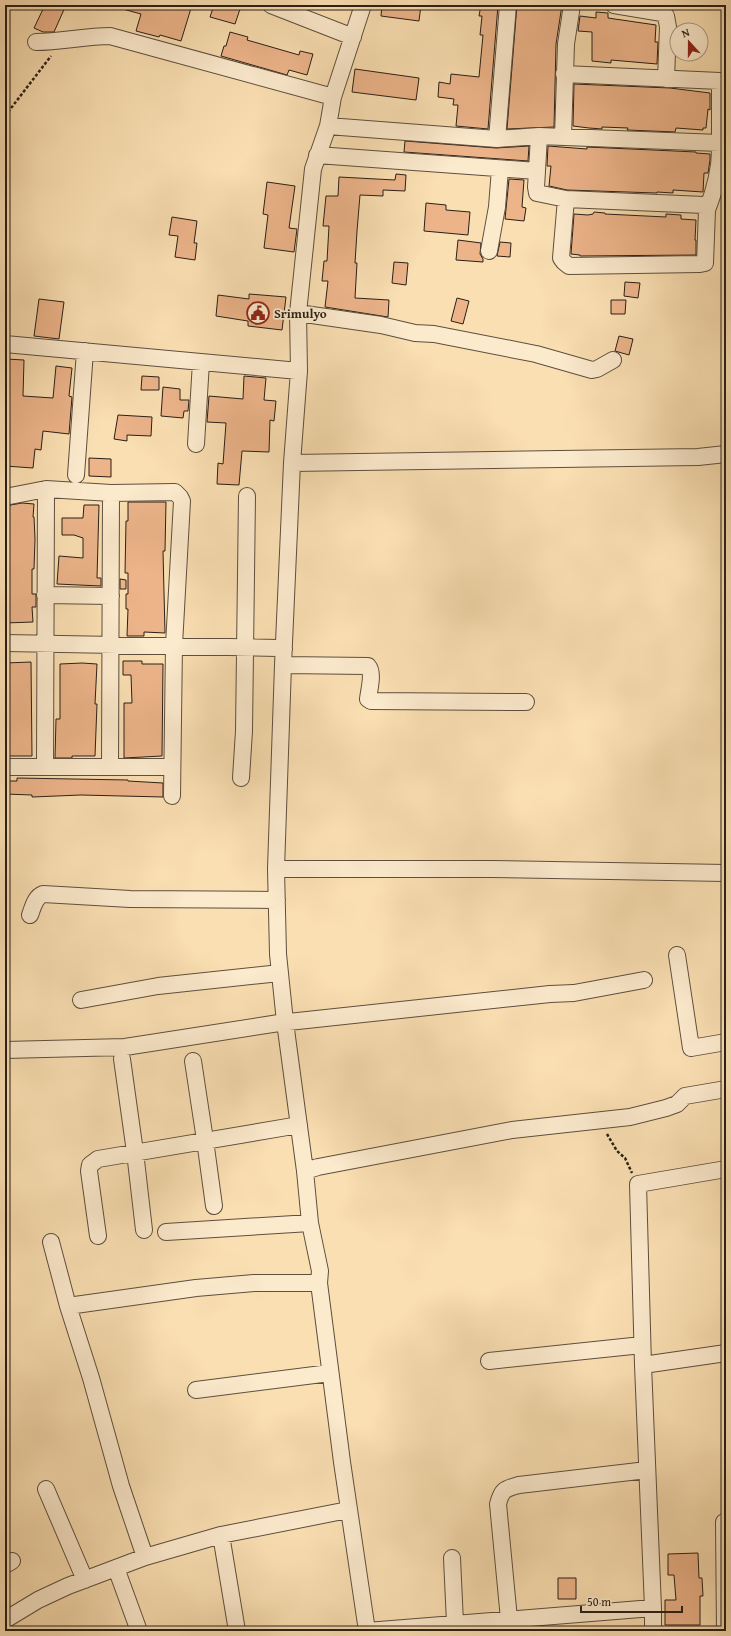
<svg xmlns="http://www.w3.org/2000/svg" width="731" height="1636" font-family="'Gentium Book Plus',serif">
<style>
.building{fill:#edb48a;stroke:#291f16}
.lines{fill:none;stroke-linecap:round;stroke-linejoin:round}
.minor-casing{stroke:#5d4f3d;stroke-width:18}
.path{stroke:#291f16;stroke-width:2.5;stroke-dasharray:3 2;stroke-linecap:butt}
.minor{stroke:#fceacd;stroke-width:16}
.labels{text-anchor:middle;stroke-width:3.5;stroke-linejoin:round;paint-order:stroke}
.poi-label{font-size:13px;font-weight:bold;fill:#291f16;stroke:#fceacd;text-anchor:start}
</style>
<rect width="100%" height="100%" fill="#fadfb2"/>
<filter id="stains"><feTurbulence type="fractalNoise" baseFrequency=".005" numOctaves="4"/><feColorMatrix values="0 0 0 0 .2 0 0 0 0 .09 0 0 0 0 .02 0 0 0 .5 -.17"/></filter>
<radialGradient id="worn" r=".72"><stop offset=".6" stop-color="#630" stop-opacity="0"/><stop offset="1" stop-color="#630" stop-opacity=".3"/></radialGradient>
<path class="building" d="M45 5H66L54 32H43L34 28Z
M120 5H192L181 41 160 35 159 37 136 31 141 14 119 8Z
M214 5H226L240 9 235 24 210 17Z
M382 5H421L419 21 381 16Z
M481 5H498L488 129 456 126 458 105H453L454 99 438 97 439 82 450 84 451 74 479 77 483 35H480L482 16H479Z
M517 5H562L556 44 554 127 507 129Z
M596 12 608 13V18L656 25 655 42H658L657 64 611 60V63L592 61V32L578 31 580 16 596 18Z
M230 32 248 37 247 40 299 55 300 51 313 54 307 75 289 70 287 75 221 56 224 46H226Z
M355 69 419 78 416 100 352 92Z
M574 84 670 88 710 93V110L708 109 706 128H703V130L676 128 675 132 627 130 628 128 602 127V129L589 128 573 126Z
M405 141 496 148 529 146 528 161 404 152Z
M548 146 587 149V147L696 152V153L710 154V160L708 173H704L703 192 673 190V193L657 192V193L567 190 549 186 551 166H547Z
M396 174 406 175 405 191 383 190V196L360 195 357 231 355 263H357L355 298 389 300 388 317 325 307 328 281H322L324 261H327L329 226H323L326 196H338L339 177 395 180Z
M509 179 524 180 522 207 526 208 524 221 505 219Z
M267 182 295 186 289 228 297 229 294 252 264 248 268 215 263 214Z
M426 203 446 205V210L470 212 468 235 424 231Z
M594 212 605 213V214L666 217V214L681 215V219L696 220 695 240H696V255L580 256V255L571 254 574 214 588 215 593 214Z
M172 217 197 221 194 243H197L195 260 175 257 178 236 169 235Z
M458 240 481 243 480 254 483 259V262L456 260Z
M500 242 511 243 510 257 497 256Z
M394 262 408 263 406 285 392 283Z
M625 282 640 283 638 298 624 296Z
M249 294 286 297 282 330 248 326V321L216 316 218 295 249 299Z
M457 298 469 301 463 324 451 321Z
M39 299 64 302 59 339 34 336Z
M611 300H626L625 314H611Z
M619 336 633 339 629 355 615 351Z
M6 359 24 360 23 396 53 398 56 366 72 368 69 396 72 397 69 434 43 431 41 450 35 449 33 468 5 466Z
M142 376 159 377V390H141Z
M244 376 266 378 264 400 276 401 274 421 270 420 269 452 242 451 239 485 217 484 218 463 223 464 226 423 207 422 209 396 243 399Z
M163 387 180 389V400H189L188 411H184L183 418 161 416Z
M118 415 152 417 151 436 127 435V441L114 439Z
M89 458 111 459V477L89 476Z
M128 502H166L165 551H163L165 633 144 632V636H127L128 609H126V594H128V573H125L126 521H128Z
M22 503 34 504 33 517H34L35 539 34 569H32V594H36V607H32L33 622 5 623V506Z
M84 505H99L97 578H101V586L57 584 59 556 83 558V538L74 535H62V518H83Z
M120 579 126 580V589H120Z
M123 661H142V664H163L162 756 124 758V703H132L131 675H123Z
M31 662 32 756H5V663Z
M82 663 97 664 95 704H97L95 756H72V758H55L56 719H60V664Z
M17 778 128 780V781L163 783V797L81 795 32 797V795L5 794V781H17Z
M698 1553 699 1578H702L703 1596H700V1625H665V1600H676L674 1575H668V1554Z
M558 1578H576V1599H558Z"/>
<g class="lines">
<g class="minor-casing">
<path id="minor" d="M271 5 353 37
M363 5 333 97 328 126 313 169 298 313 299 371 292 463 283 665 276 869 278 954 285 1022 305 1171 310 1223 320 1271 319 1283 342 1462 367 1631 653 1608V1631
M614 5 662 13 666 16 668 27 666 79
M36 42C61 42 85 36 110 36L333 97
M328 126 497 139 539 136
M563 137 566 44 572 5
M497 139 508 5
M317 155 537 171 536 187 537 193 566 199 561 258 564 262 569 266 700 264 705 263 707 210 704 205 566 199
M537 171 539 136 720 143V81L564 74
M707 210C716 187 721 167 720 143
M489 251 497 207 500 169
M298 313 381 325 415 333 434 334 536 354 592 370 597 369 613 360
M5 344 299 371
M196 444 201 362
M292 463 698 457 726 454
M76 475 85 351
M5 497 46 489 111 493 175 492 180 497 182 501 174 645 172 796
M45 595 111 596
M5 643 278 648 284 649
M283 665 368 666C374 673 369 690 368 699L371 701 526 702
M5 767H172
M45 767 46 489
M110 767 111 493
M241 778 244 731 247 496
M276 869H491L726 873
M30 915C33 907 35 897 43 894L130 899 277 900
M677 955 691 1048 726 1042
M81 1000 158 986 280 973
M5 1050 125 1047 279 1023 550 994 574 993 644 980
M122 1059 135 1152 144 1230
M193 1061 205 1140 214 1206
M305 1171 318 1167 512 1130 630 1117 666 1108 677 1104 685 1096 726 1089
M166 1232 310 1223
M98 1236 89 1171 90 1165 98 1159 299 1125
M51 1242 68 1306 91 1378 121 1486 145 1557
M68 1306 196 1288 254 1283H319
M489 1361 642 1345
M643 1365 638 1184 726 1169
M196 1390 330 1373
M46 1489 85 1580
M724 1522 725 1631
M221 1535 237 1631
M452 1558 455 1623
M5 1565 12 1561
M116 1568 139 1631
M653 1608 643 1365 726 1353
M509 1619 498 1504C502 1489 505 1489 519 1485L647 1470
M5 1620 38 1600 68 1586 145 1557 221 1535 348 1510"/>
</g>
<path class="path" d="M5 116 51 56
M607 1134 617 1151 625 1158 632 1173"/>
<use href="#minor" class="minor"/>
</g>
<defs>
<g id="civic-ring" transform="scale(1.15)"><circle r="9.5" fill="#fceacd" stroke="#8f2418" stroke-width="1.5"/><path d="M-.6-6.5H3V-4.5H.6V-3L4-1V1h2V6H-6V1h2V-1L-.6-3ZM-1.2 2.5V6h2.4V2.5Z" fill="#8f2418"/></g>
</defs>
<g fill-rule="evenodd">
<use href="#civic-ring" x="258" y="313"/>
</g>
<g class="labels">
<g class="poi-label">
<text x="274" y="318">Srimulyo</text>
</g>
</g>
<rect width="731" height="1636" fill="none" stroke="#fadfb2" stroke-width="20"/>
<rect x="6" y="6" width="719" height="1624" fill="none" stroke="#291f16" stroke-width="2"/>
<rect x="10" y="10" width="711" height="1616" fill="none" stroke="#291f16"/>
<g transform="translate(689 42) rotate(339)"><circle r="19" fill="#fceacd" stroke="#a89984"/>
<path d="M0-3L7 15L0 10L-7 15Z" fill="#8f2418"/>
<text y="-6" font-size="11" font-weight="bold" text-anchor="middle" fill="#291f16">N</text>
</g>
<path d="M581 1606v6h101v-6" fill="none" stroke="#291f16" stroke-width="2"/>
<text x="587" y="1606" font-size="12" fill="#291f16" stroke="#fceacd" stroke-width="3" paint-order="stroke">50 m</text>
<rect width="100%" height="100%" filter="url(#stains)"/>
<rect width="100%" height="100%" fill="url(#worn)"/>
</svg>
